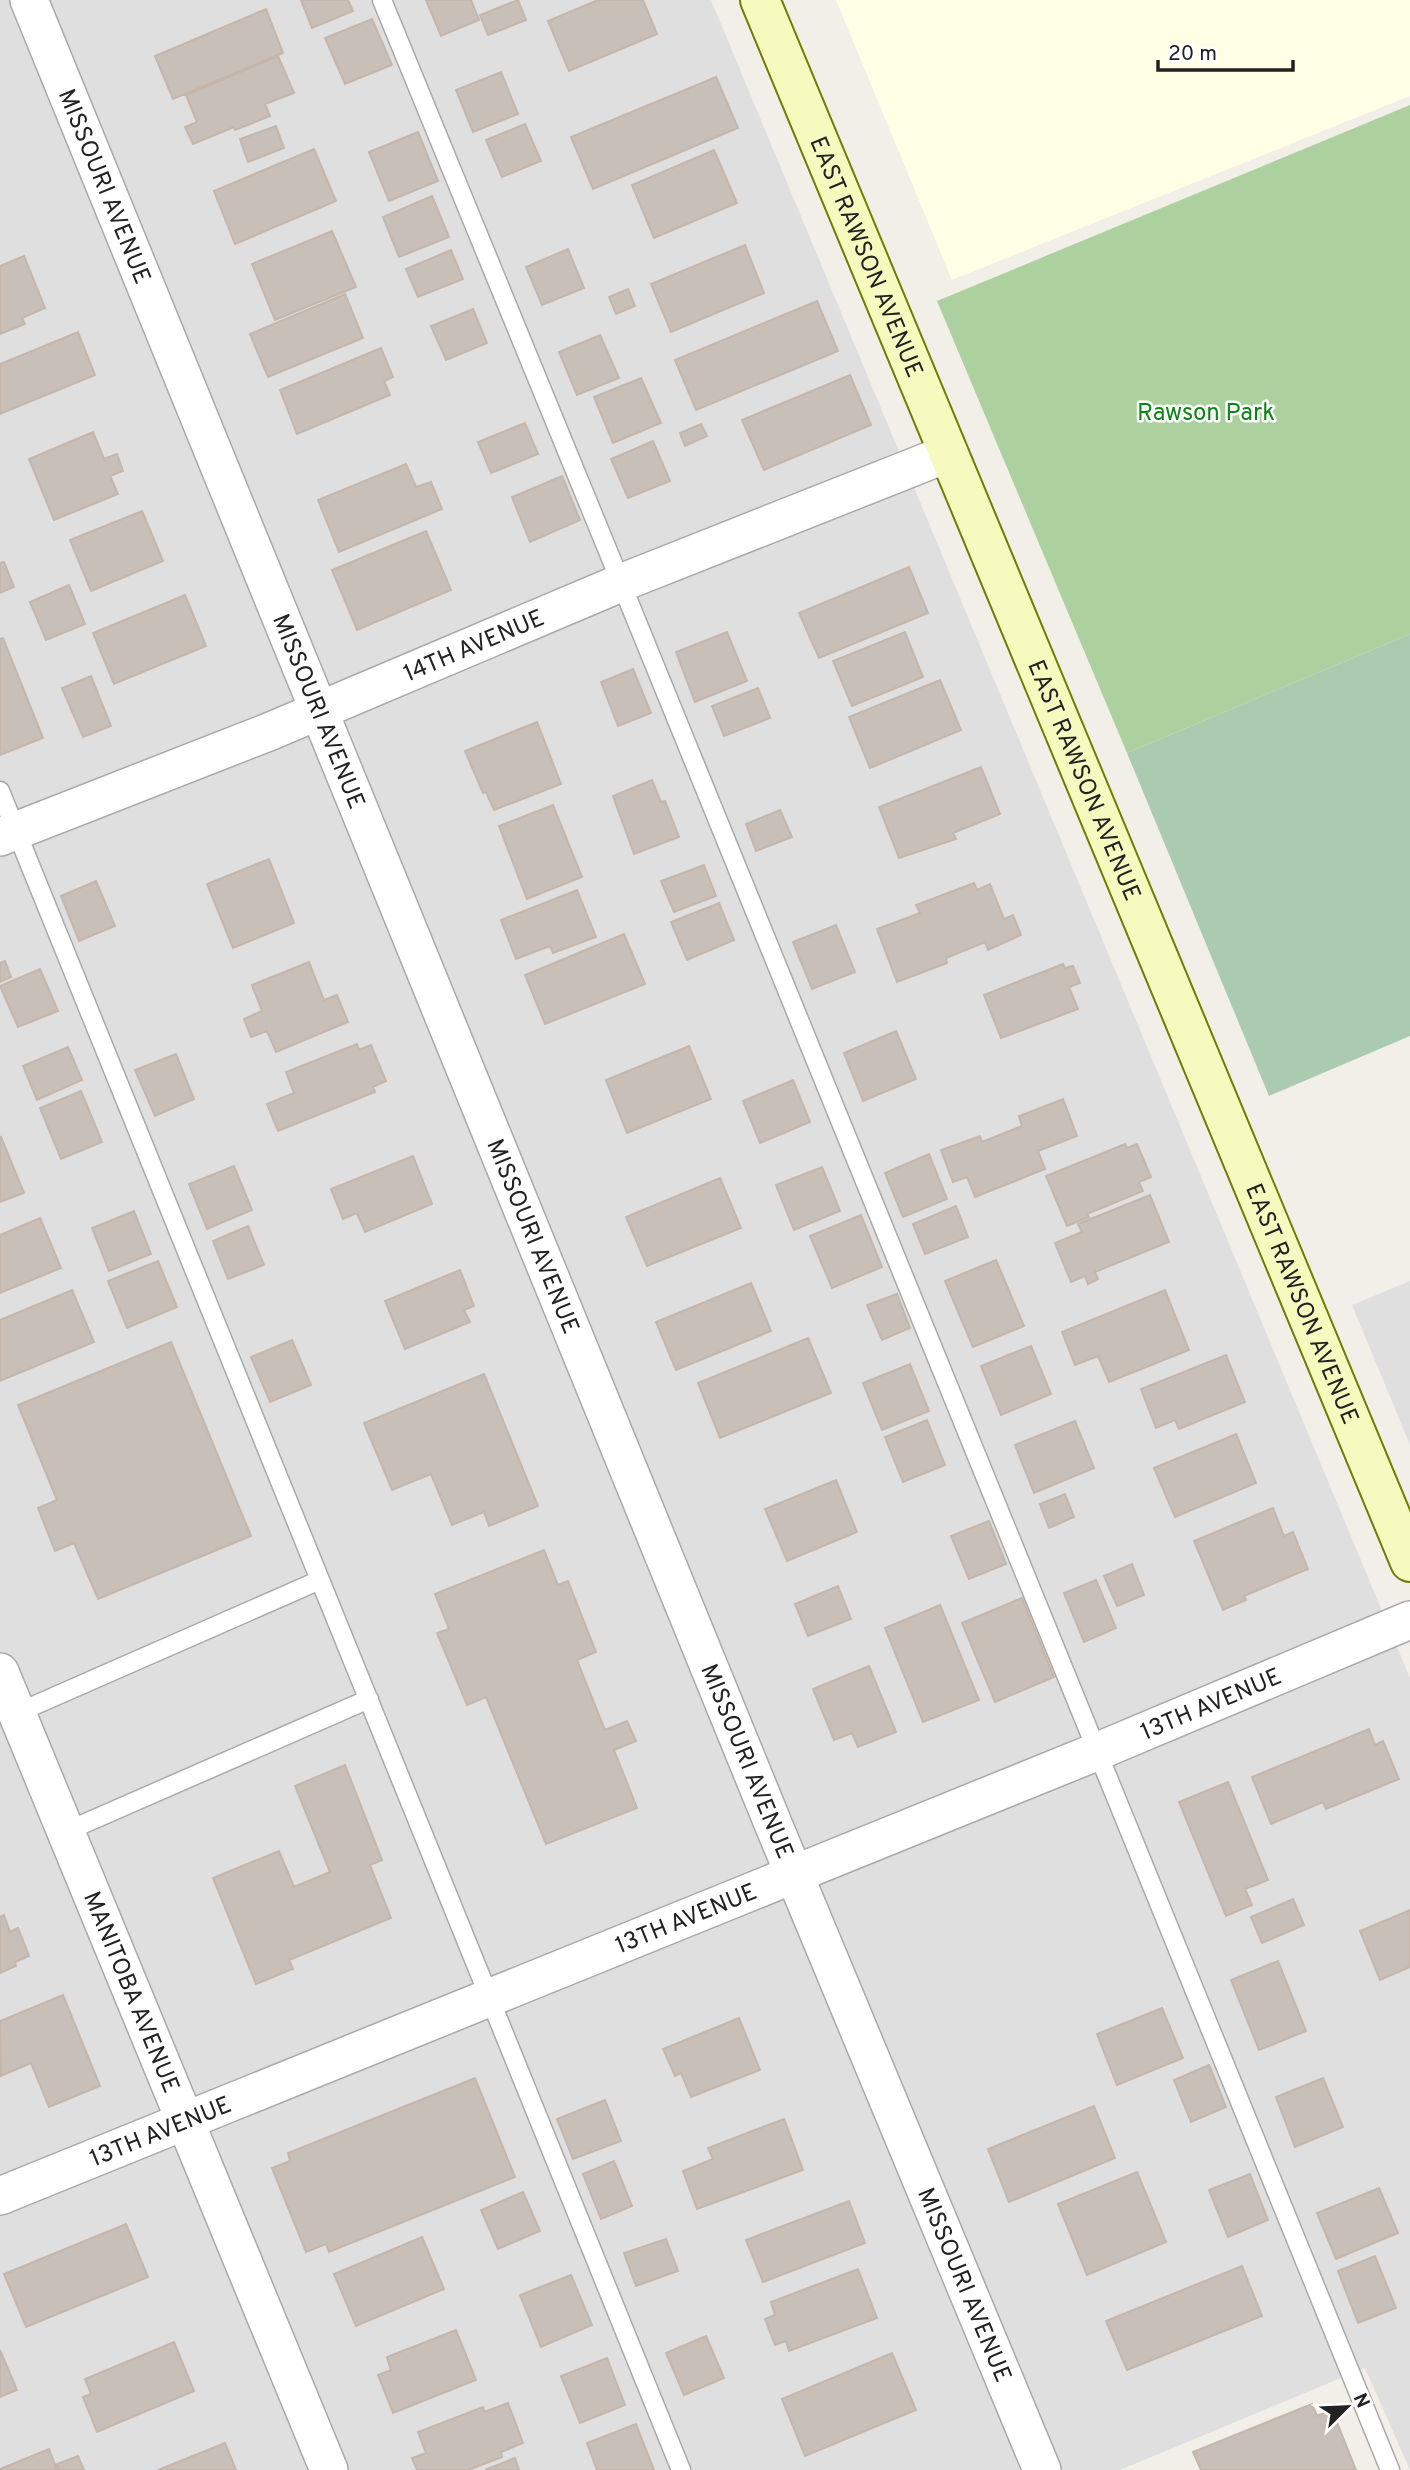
<svg xmlns="http://www.w3.org/2000/svg" width="1410" height="2470" font-family="Overpass,sans-serif">
<style>
.residential{fill:#e0dfdf}
.education{fill:#ffffe5}
.forest{fill:#add19e}
.cemetery{fill:#aacbaf}
.building{fill:#c7bfb8;stroke:#c4b6ab;stroke-width:2}
.lines{fill:none;stroke-linecap:round;stroke-linejoin:round}
.service-casing{stroke:#a9a9a9;stroke-width:21}
.minor-casing{stroke:#a9a9a9;stroke-width:40}
.secondary-casing{stroke:#707d05;stroke-width:42}
.service{stroke:#fff;stroke-width:18}
.minor{stroke:#fff;stroke-width:37}
.secondary{stroke:#f7fabf;stroke-width:38}
.labels{text-anchor:middle;stroke-width:5;stroke-linejoin:round;paint-order:stroke}
.street-label{font-size:24px;fill:#222;stroke:#fff}
.park-label{font-size:24px;fill:#0c8416;stroke:#fff}
</style>
<rect width="100%" height="100%" fill="#f2efe9"/>
<path class="residential" d="M0 0H711L1410 1678V2470L1365 2368 1120 2470H0Z
M1410 1281V1445L1352 1305Z"/>
<path class="education" d="M836 0H1410V96L952 280Z"/>
<path class="forest" d="M1410 105V634L1127 753 937 301Z"/>
<path class="cemetery" d="M1410 634V1036L1269 1096 1127 753Z"/>
<path class="building" d="M301 0H348L353 11 312 28Z
M426 0H471L479 20 441 36Z
M518 0 526 20 488 35 480 15Z
M598 0H643L657 34 569 71 548 21Z
M266 9 283 53 173 99 155 56Z
M372 19 392 65 345 84 325 38Z
M278 56 294 93 265 104 270 116 235 130 234 127 193 144 185 127 197 122 186 95Z
M501 72 518 114 473 132 456 90Z
M716 77 738 128 593 189 571 137Z
M525 124 541 161 502 177 486 140Z
M276 126 284 148 248 162 240 139Z
M418 132 438 181 389 201 369 152Z
M314 149 336 201 235 244 214 191Z
M714 150 737 203 654 238 632 185Z
M432 196 449 237 399 257 383 217Z
M332 231 356 287 275 320 252 264Z
M745 245 764 293 671 332 651 284Z
M568 249 584 288 542 305 526 267Z
M451 250 463 279 418 297 406 269Z
M24 256 45 308 22 318 25 324 0 334V266Z
M628 289 635 306 616 314 609 297Z
M345 294 363 338 268 377 250 334Z
M817 301 838 351 696 410 675 360Z
M473 309 487 343 446 360 431 326Z
M78 332 95 375 0 414V364Z
M600 335 619 378 577 395 559 352Z
M381 348 393 377 384 381 390 395 297 434 280 390Z
M850 375 871 425 764 470 742 420Z
M641 378 661 423 613 443 594 397Z
M525 423 538 454 491 473 478 442Z
M701 424 707 436 685 446 680 433Z
M93 432 104 459 117 454 123 471 110 476 118 494 54 520 29 459Z
M653 441 670 481 628 498 611 459Z
M406 464 416 487 431 482 442 509 339 552 318 500Z
M562 476 580 520 530 542 512 497Z
M142 511 163 561 91 591 70 540Z
M426 531 451 590 357 630 332 570Z
M4 562 14 587 0 593V563Z
M909 567 928 613 819 658 799 613Z
M69 585 85 624 46 640 30 602Z
M185 595 206 646 114 684 93 633Z
M727 632 747 681 695 702 676 652Z
M905 632 923 677 852 706 833 661Z
M3 638 43 738 0 755V639Z
M633 669 651 713 618 726 601 682Z
M91 676 111 726 83 737 62 688Z
M940 680 961 730 870 768 849 717Z
M758 688 770 718 724 736 712 706Z
M537 722 561 784 494 810 486 792 483 793 465 751Z
M981 767 1000 814 953 833 956 839 899 858 879 807Z
M652 780 661 802 665 801 679 837 634 854 613 796Z
M553 805 582 877 527 899 499 826Z
M780 810 792 837 756 851 746 824Z
M269 859 294 923 233 948 207 884Z
M704 865 716 896 674 912 661 881Z
M96 881 115 926 79 941 61 896Z
M974 883 977 890 990 884 1004 919 1013 915 1021 935 988 950 985 942 946 958 947 963 897 982 877 929 920 913 916 905Z
M577 890 596 937 553 953 550 946 516 959 501 920Z
M719 903 734 940 687 960 671 922Z
M836 925 855 972 812 989 793 942Z
M624 934 645 984 545 1024 525 975Z
M5 961 11 977 0 982V963Z
M309 962 324 1000 337 995 348 1022 276 1052 267 1031 251 1037 244 1019 262 1011 252 985Z
M1063 964 1065 968 1073 966 1080 983 1069 987 1078 1009 1001 1038 984 995Z
M40 969 58 1011 18 1027 0 986Z
M896 1031 916 1079 863 1101 844 1053Z
M357 1044 359 1050 371 1045 386 1081 373 1087 375 1092 278 1131 267 1104 294 1093 286 1072Z
M689 1046 711 1099 627 1133 606 1080Z
M68 1047 82 1080 37 1100 23 1066Z
M176 1054 194 1099 155 1116 135 1070Z
M793 1080 810 1122 760 1143 743 1101Z
M81 1091 102 1142 61 1159 40 1108Z
M1063 1099 1077 1136 1038 1151 1045 1169 975 1197 967 1177 953 1182 941 1150 980 1136 982 1142 1022 1126 1019 1116Z
M1 1137 24 1193 0 1202V1138Z
M1125 1144 1127 1148 1137 1144 1151 1177 1139 1182 1143 1191 1087 1214 1089 1217 1067 1226 1046 1176Z
M929 1154 947 1199 903 1217 885 1173Z
M413 1156 432 1204 365 1232 357 1213 343 1219 331 1189Z
M234 1166 252 1210 207 1229 189 1184Z
M822 1167 840 1211 794 1230 776 1185Z
M720 1178 741 1228 647 1266 626 1217Z
M1150 1195 1169 1242 1095 1272 1098 1279 1088 1284 1085 1276 1071 1282 1055 1243 1082 1232 1078 1224Z
M956 1206 968 1237 925 1254 913 1224Z
M134 1211 151 1254 109 1271 92 1228Z
M861 1215 882 1267 832 1288 810 1236Z
M40 1218 61 1268 0 1293V1235Z
M248 1226 264 1265 228 1279 213 1241Z
M996 1260 1024 1326 973 1347 945 1281Z
M158 1261 177 1307 127 1328 108 1281Z
M460 1270 474 1306 464 1310 470 1322 405 1349 385 1301Z
M751 1283 771 1331 676 1370 656 1322Z
M72 1290 94 1342 0 1381V1320Z
M1165 1290 1189 1350 1109 1382 1098 1356 1075 1365 1062 1332Z
M897 1294 910 1328 882 1340 867 1305Z
M808 1338 831 1393 720 1438 698 1383Z
M292 1340 311 1385 270 1402 251 1357Z
M171 1342 251 1536 98 1599 74 1543 55 1551 38 1508 57 1500 18 1405Z
M1031 1346 1051 1394 1001 1415 981 1366Z
M1226 1355 1245 1402 1179 1429 1175 1420 1156 1428 1141 1389Z
M910 1364 929 1411 882 1430 863 1383Z
M484 1374 538 1506 489 1526 484 1512 452 1525 431 1474 392 1490 364 1423Z
M927 1420 945 1465 903 1482 885 1437Z
M1075 1421 1094 1468 1034 1493 1015 1445Z
M1236 1434 1256 1483 1175 1517 1154 1468Z
M836 1480 857 1532 787 1561 765 1509Z
M1065 1494 1074 1517 1049 1528 1040 1504Z
M1273 1508 1284 1536 1293 1532 1308 1569 1244 1596 1246 1600 1223 1610 1194 1541Z
M989 1521 1006 1564 969 1579 951 1536Z
M544 1550 558 1585 568 1581 596 1652 577 1660 605 1730 627 1721 636 1741 614 1750 637 1808 546 1844 486 1697 467 1705 437 1633 449 1629 435 1594Z
M1132 1564 1144 1595 1117 1606 1104 1576Z
M1096 1580 1116 1628 1084 1642 1064 1593Z
M838 1586 851 1619 808 1636 795 1604Z
M1022 1598 1054 1677 995 1702 962 1623Z
M940 1605 979 1700 923 1722 885 1628Z
M869 1666 896 1732 858 1747 852 1733 834 1740 813 1689Z
M1369 1729 1375 1745 1383 1741 1399 1779 1326 1809 1323 1802 1271 1824 1252 1777Z
M345 1765 382 1860 370 1865 391 1918 289 1960 293 1969 256 1984 213 1878 279 1851 294 1887 330 1872 295 1786Z
M1228 1782 1268 1880 1245 1889 1252 1905 1226 1916 1179 1802Z
M1293 1899 1304 1925 1262 1943 1251 1917Z
M1410 1910V1967L1380 1980 1360 1931Z
M4 1915 10 1932 18 1928 29 1956 15 1962 16 1966 0 1973V1917Z
M1278 1961 1306 2031 1259 2050 1231 1980Z
M63 1995 100 2086 49 2107 31 2063 1 2076 0 2021Z
M1162 2008 1183 2058 1117 2085 1097 2034Z
M739 2018 760 2070 691 2097 681 2073 675 2076 663 2049Z
M1209 2065 1226 2107 1191 2122 1174 2080Z
M475 2078 515 2177 329 2252 326 2244 306 2252 272 2168 290 2161 288 2153Z
M1323 2078 1343 2127 1295 2147 1276 2097Z
M605 2100 621 2141 573 2159 557 2119Z
M1094 2106 1115 2158 1009 2202 988 2149Z
M784 2119 803 2170 697 2209 683 2171 713 2159 708 2148Z
M614 2161 632 2206 601 2219 583 2174Z
M1137 2172 1166 2242 1087 2275 1058 2204Z
M1250 2174 1268 2220 1228 2237 1209 2190Z
M1379 2188 1398 2233 1336 2259 1317 2213Z
M523 2192 540 2231 498 2249 481 2210Z
M849 2201 865 2243 763 2282 746 2240Z
M126 2224 148 2277 26 2327 4 2274Z
M422 2237 444 2289 356 2326 334 2274Z
M666 2239 678 2271 636 2286 624 2253Z
M1375 2256 1396 2308 1358 2323 1338 2271Z
M1242 2266 1262 2316 1127 2370 1106 2321Z
M858 2269 877 2318 789 2351 786 2341 775 2345 765 2319 775 2315 771 2302Z
M571 2275 592 2325 541 2347 520 2295Z
M456 2330 476 2380 393 2413 378 2375 391 2370 387 2357Z
M706 2336 724 2378 684 2395 666 2353Z
M174 2342 194 2391 97 2432 83 2397 91 2394 85 2379Z
M0 2350 17 2390 0 2397Z
M892 2353 916 2410 805 2456 782 2399Z
M607 2358 625 2405 580 2423 561 2376Z
M508 2403 523 2443 501 2452 502 2457 468 2470H417L412 2458 426 2453 418 2432 483 2407 484 2412Z
M1312 2404 1317 2416 1332 2410 1356 2470H1201L1193 2452Z
M636 2424 654 2470H597L587 2443Z
M225 2443 236 2470H158Z
M49 2449 57 2470H0V2469Z
M78 2456 84 2470H59L57 2464Z
M515 2458 519 2470H485Z"/>
<g class="lines">
<g class="service-casing">
<path id="service" d="M382 0C721 822 1052 1647 1390 2470
M0 791 681 2470
M17 1713 320 1580
M65 1832 369 1699"/>
</g>
<g class="minor-casing">
<g id="minor">
<path id="s1" d="M29 0 774 1826 1042 2470"/>
<path id="s2" d="M0 837 271 731 623 582 949 453"/>
<path id="s3" d="M0 1672 329 2470"/>
<path id="s4" d="M0 2196 1096 1752 1410 1620"/>
</g>
</g>
<g class="secondary-casing">
<g id="secondary">
<path id="s5" d="M760 0 1410 1562"/>
</g>
</g>
<use href="#service" class="service"/>
<use href="#minor" class="minor"/>
<use href="#secondary" class="secondary"/>
</g>
<g class="labels">
<g class="street-label">
<text dy="8" stroke="none"><textPath href="#s1" startOffset="201">MISSOURI AVENUE</textPath></text>
<text dy="8" stroke="none"><textPath href="#s5" startOffset="278">EAST RAWSON AVENUE</textPath></text>
<text dy="8" stroke="none"><textPath href="#s2" startOffset="511">14TH AVENUE</textPath></text>
<text dy="8" stroke="none"><textPath href="#s1" startOffset="768">MISSOURI AVENUE</textPath></text>
<text dy="8" stroke="none"><textPath href="#s5" startOffset="845">EAST RAWSON AVENUE</textPath></text>
<text dy="8" stroke="none"><textPath href="#s1" startOffset="1335">MISSOURI AVENUE</textPath></text>
<text dy="8" stroke="none"><textPath href="#s5" startOffset="1412">EAST RAWSON AVENUE</textPath></text>
<text dy="8" stroke="none"><textPath href="#s4" startOffset="1307">13TH AVENUE</textPath></text>
<text dy="8" stroke="none"><textPath href="#s1" startOffset="1902">MISSOURI AVENUE</textPath></text>
<text dy="8" stroke="none"><textPath href="#s4" startOffset="740">13TH AVENUE</textPath></text>
<text dy="8" stroke="none"><textPath href="#s3" startOffset="346">MANITOBA AVENUE</textPath></text>
<text dy="8" stroke="none"><textPath href="#s4" startOffset="173">13TH AVENUE</textPath></text>
<text dy="8" stroke="none"><textPath href="#s1" startOffset="2469">MISSOURI AVENUE</textPath></text>
</g>
<g class="park-label">
<text x="1206" y="420">Rawson Park</text>
</g>
</g>
<g transform="translate(1347 2407) rotate(66)" stroke="#ffffff" stroke-width="5" paint-order="stroke">
<path d="M0-5L12 26L0 18L-12 26Z" fill="#222222"/>
<text y="-10" font-size="19" font-weight="bold" text-anchor="middle" fill="#222222">N</text>
</g>
<path d="M1158 60v10h135v-10" fill="none" stroke="#222222" stroke-width="3.5"/>
<text x="1168" y="60" font-size="21" fill="#222222" stroke="#ffffff" stroke-width="5" paint-order="stroke">20 m</text>
</svg>
